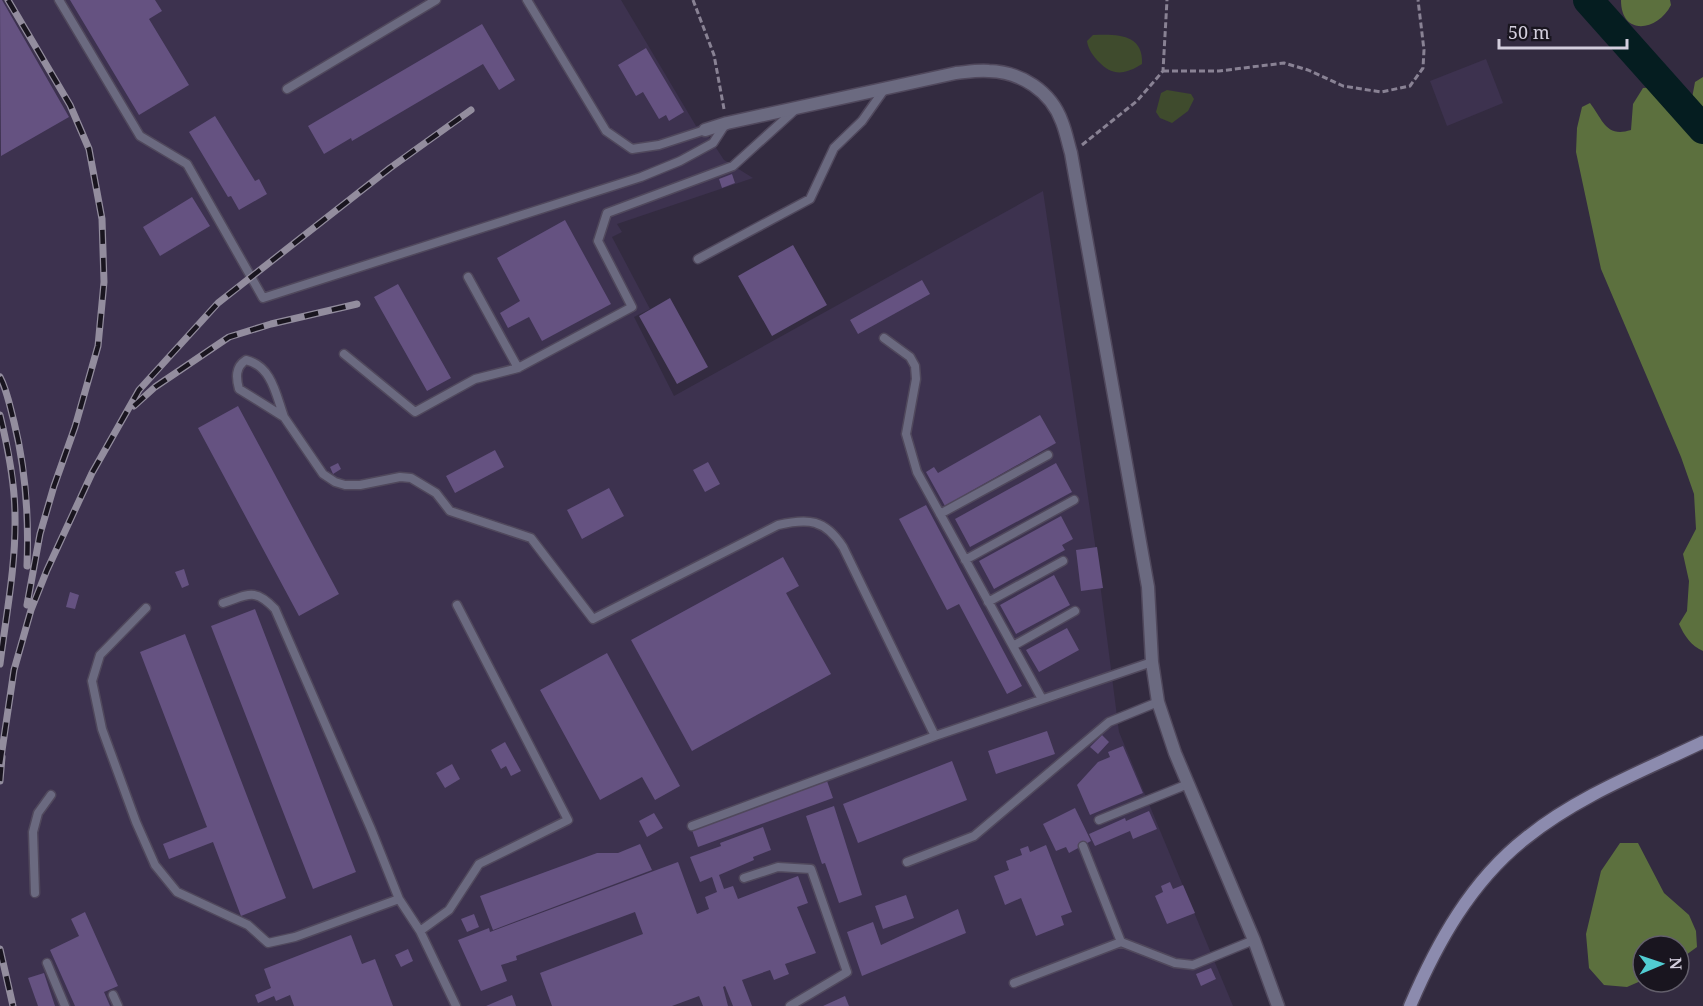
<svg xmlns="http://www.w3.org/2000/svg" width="1703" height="1006" font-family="'Noto Serif',serif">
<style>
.built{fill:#3d324f}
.green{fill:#3f4b2d}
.forest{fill:#5c703e}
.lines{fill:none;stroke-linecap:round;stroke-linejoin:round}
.river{stroke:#051d20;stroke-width:30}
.building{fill:#655281}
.service-casing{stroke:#50485c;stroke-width:11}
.minor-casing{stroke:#50485c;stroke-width:15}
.secondary-casing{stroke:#50485c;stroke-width:15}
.path{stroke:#898294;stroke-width:3;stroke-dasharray:6 3;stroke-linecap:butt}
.service{stroke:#6b6a80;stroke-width:8}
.minor{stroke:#6b6a80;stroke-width:12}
.secondary{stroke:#8c8bae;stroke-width:12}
.rail-casing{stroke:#938d9e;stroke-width:7}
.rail{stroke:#19151f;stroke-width:4.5;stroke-dasharray:14;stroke-linecap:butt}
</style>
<rect width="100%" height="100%" fill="#332b40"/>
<path class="built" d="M0 0H621L696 126 701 125 724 160 753 178 617 224 622 232 612 237 650 309 634 317 674 396 1043 191 1095 544 1119 732 1233 1006H0Z
M1486 59 1503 103 1447 126 1430 81Z"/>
<path class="green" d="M1093 35C1115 34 1144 33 1142 64 1126 74 1113 77 1099 62 1093 56 1088 49 1087 41Z
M1167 90 1191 94 1194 99 1188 111 1172 123 1160 118 1156 112 1161 93Z"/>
<path class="forest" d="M1621 0H1670L1671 5C1658 31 1621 37 1621 0Z
M1703 77V651C1691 646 1684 635 1679 624L1687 611 1689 581 1683 554 1696 529 1694 494 1681 457 1601 269 1576 152 1577 128 1582 107 1590 103C1603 120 1606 138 1631 130L1633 104 1643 88 1656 87 1685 103 1692 98 1695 82Z
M1620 843H1638L1664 893 1689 915 1696 931 1697 947 1679 960V946H1643V980L1627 987 1604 985 1589 968 1586 934 1601 871Z"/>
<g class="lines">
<path class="river" d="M1588 0 1703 129"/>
</g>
<path class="building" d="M0 0H2L69 117 1 156Z
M70 0H155L162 11 149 19 189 85 139 115Z
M482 24 515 80 499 90 483 64 352 141 351 138 324 154 308 126Z
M646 48 684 112 669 121 666 115 659 119 643 92 636 96 618 65Z
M215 116 255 181 259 179 267 194 239 210 231 196 228 197 189 132Z
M732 174 735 183 722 188 719 179Z
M192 197 210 226 160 256 143 227Z
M565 220 611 304 542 341 529 317 508 328 500 313 520 301 497 258Z
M793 245 827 305 772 336 738 276Z
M922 280 930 294 858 334 850 320Z
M398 284 451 378 427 391 374 297Z
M670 298 708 367 677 384 639 316Z
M238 406 339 594 299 616 198 428Z
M1040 415 1056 443 945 506 926 472 934 467 938 473Z
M495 450 504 467 455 493 446 476Z
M708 462 720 484 705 492 693 470Z
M338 463 341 469 333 474 330 467Z
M1056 463 1072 492 970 547 955 519Z
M609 488 624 516 582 539 567 510Z
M926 505 1022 686 1007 694 959 604 947 610 899 519Z
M1061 516 1073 539 1062 545 1065 550 994 589 979 561Z
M1097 547 1103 588 1081 591 1076 550Z
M783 557 799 586 786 593 831 674 692 751 631 640Z
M184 569 189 585 182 588 175 572Z
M1054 575 1070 605 1016 634 1000 605Z
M70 592 79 595 75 609 66 607Z
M255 609 356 872 313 889 211 626Z
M1067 628 1079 650 1039 672 1026 650Z
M185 634 286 898 241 916 213 842 169 859 163 844 207 827 140 652Z
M607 653 680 786 655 800 642 777 600 800 540 690Z
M1047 731 1055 754 996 774 988 751Z
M1102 735 1109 742 1098 754 1090 747Z
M505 742 521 771 511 776 506 766 501 769 491 750Z
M1123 746 1143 793 1090 815 1077 785 1098 762 1110 757 1108 752Z
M952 761 967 800 858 843 843 804Z
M452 764 460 779 445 788 436 773Z
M827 781 833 798 698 847 692 830Z
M834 806 862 895 839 903 825 863 822 864 806 816Z
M1075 808 1091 841 1069 853 1066 847 1056 851 1043 824Z
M1149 811 1157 829 1133 839 1130 831 1095 846 1089 834 1125 818 1126 821Z
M654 813 663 828 647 837 639 821Z
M763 827 771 850 753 857 754 860 719 875 724 889 733 886 738 899 798 876 808 903 797 907 816 953 785 964 789 974 774 980 770 970 742 980 752 1006H733L725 986 723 987 728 1006H703L699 996 672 1006H552L540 973 643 934 635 912 516 956 517 960 501 965 507 981 481 991 458 940 489 928 490 932 678 862 697 914 709 909 705 897 717 892 712 877 700 882 690 857 721 846 720 843Z
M640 844 652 870 493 930 480 896 597 853H618Z
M1046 845 1072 912 1061 916 1064 925 1036 936 1021 898 1005 905 994 876 1009 870 1006 861 1022 855 1020 849 1028 846 1030 852Z
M1170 882 1173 889 1183 885 1195 913 1167 924 1155 896 1163 892 1161 886Z
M906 895 914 918 883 929 875 906Z
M958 909 966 933 862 976 847 932 873 922 881 945Z
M85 912 118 986 104 992 110 1006H75L50 950 79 936 71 919Z
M474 914 479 927 467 932 461 919Z
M351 935 362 964 375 959 393 1006H294L290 995 276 1001 274 996 258 1003 255 995 271 988 264 969Z
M408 949 413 961 401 967 395 955Z
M1211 968 1216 979 1201 986 1196 974Z
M44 973 55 1006H38L28 978Z
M512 995 516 1006H486Z
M845 996 849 1006H823Z"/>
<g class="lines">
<g class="service-casing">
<path id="service" d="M59 0 140 136 187 164 263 298 641 177 680 161 713 143 726 123
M527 0 606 131 632 149 659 145 705 130
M287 89 436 0
M698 259 810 199 834 148 862 121 886 87
M468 277 518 368 632 307 598 241 607 213 733 166 796 109
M884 338 910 357 915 366 916 379 906 434 917 472 1042 699
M344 354 415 412 475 379 518 368
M284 417C276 395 272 366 246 360 235 367 236 378 239 389L284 417 323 474 335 482 345 485H360L400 477 411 478 436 493 450 511 531 538 593 619 778 525C808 518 825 519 843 547L935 736 1152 662
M940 514 1048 455
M965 560 1074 500
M988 602 1063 561
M223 603C248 595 254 587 275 609L371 829 399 899 420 931 456 1006
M146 608 100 655 92 681 102 729 136 822 155 865 177 892 248 925 268 943 295 937 399 899
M1013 646 1075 611
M1099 820 1188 784
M692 826 935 736
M1083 846 1121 942
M907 862 974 836 1109 722 1158 702
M744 878 778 867 811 869 847 972 790 1006
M35 893 33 832 38 813 51 795
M420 931 449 910 479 864 568 820 457 605
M47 963 65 1006
M1014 983 1121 942 1175 963 1193 965 1254 940
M113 995 118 1006"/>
</g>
<g class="minor-casing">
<path id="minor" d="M705 130 727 123 956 73C967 72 978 70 989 71 1021 72 1051 91 1062 122 1066 132 1068 143 1071 153L1148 587 1152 662 1158 702 1175 753 1254 940 1278 1006"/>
</g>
<g class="secondary-casing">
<path id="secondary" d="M1410 1006C1437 943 1471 881 1526 838 1578 796 1643 771 1703 742"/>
</g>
<path class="path" d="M693 0 714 55 724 109
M1163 71H1219L1284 63 1308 70 1343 86 1381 92 1410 86 1423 68 1424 50 1418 0
M1082 145 1137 101 1163 71 1167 0"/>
<use href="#service" class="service"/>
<use href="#minor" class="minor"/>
<use href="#secondary" class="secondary"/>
<g class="rail-casing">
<path id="rail" d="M8 0 70 105 89 149 102 219 104 282 98 346 75 427 54 486 40 534 27 605
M0 377C7 390 10 407 14 422 26 470 29 516 27 566
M134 406 155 387 229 337 271 324 357 304
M0 415C8 448 15 482 15 516 16 566 6 615 0 664
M0 764 14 670 31 610 47 570 92 473 139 390 218 303 390 168 471 110
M0 781 2 757
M0 949 13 1006"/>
</g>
<use href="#rail" class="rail"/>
</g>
<g transform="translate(1661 964) rotate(88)"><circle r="28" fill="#19151f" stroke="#635f6b" stroke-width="1.5"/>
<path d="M0-4.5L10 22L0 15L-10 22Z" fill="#51ccd2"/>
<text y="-9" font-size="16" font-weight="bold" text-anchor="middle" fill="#d3cedd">N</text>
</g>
<path d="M1499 39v9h128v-9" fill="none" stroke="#d3cedd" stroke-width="3"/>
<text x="1508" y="39" font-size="18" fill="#d3cedd" stroke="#19151f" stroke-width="4.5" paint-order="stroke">50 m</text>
</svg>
